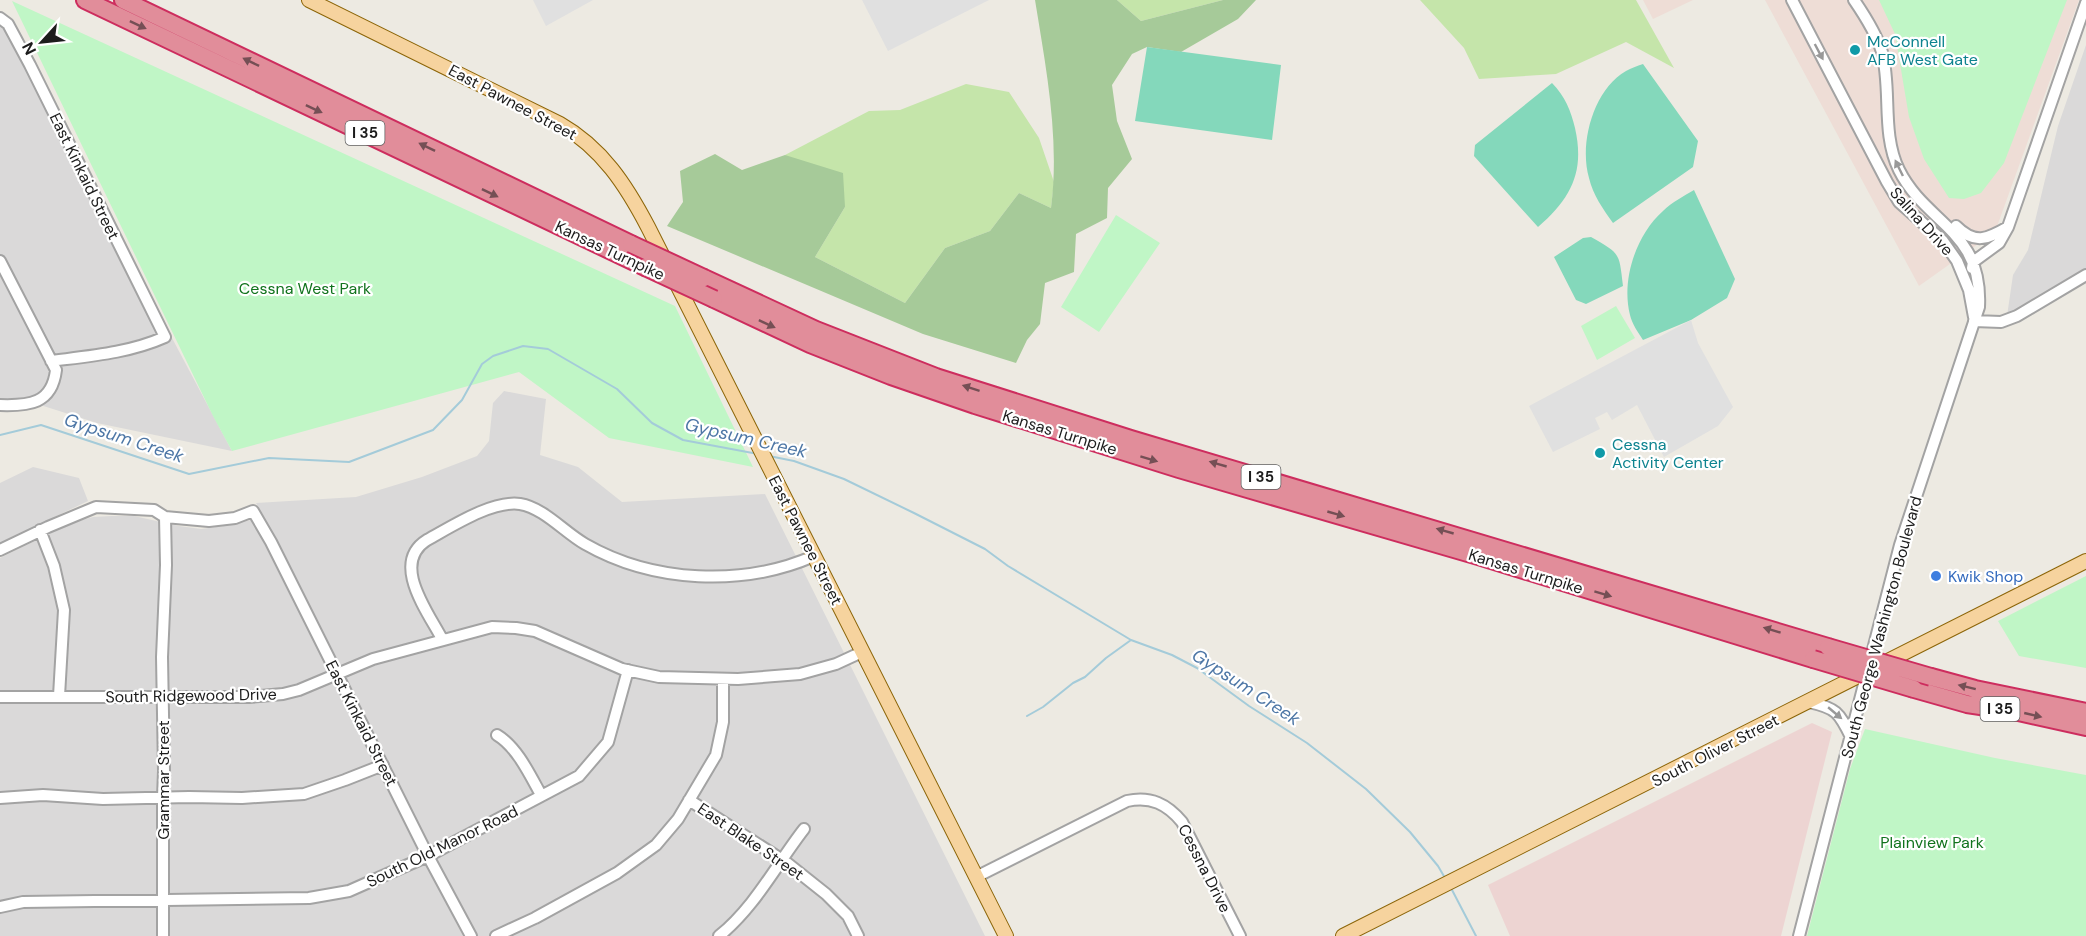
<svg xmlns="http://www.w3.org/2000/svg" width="2086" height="936" font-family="'DM Sans',sans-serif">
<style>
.residential{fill:#dad9d9}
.commercial{fill:#edd4d2}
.military{fill:#eeddd6}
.grass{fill:#c5e5aa}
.forest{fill:#a6ca99}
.park{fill:#c0f6c6}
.pitch{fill:#84d8bb}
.parking{fill:#e0e0e0}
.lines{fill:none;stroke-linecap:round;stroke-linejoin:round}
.stream{stroke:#a4cbd9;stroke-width:2}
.minor-casing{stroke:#a3a3a3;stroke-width:14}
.major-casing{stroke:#8c6508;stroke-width:16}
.highway-casing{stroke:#cd2d5e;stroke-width:20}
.minor{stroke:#fff;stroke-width:10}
.major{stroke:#f6d39e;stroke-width:14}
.highway{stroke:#e18d9a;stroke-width:16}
.highway-bridge-casing{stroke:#cd2d5e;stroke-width:20;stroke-linecap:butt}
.highway-bridge{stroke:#e18d9a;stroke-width:16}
.oneway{fill:#754f55}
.oneway2{fill:#999}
.culture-dot{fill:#0f9aa8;stroke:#fff;stroke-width:2}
.shop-dot{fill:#3f7fe0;stroke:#fff;stroke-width:2}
.labels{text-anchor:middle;stroke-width:4.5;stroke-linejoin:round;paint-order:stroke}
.shield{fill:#fff;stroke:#606060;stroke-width:1.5}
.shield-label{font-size:15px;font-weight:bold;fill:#1c1c1c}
.culture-label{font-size:16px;fill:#0d838f;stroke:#fff;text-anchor:start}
.street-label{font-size:16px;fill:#1c1c1c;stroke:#fff}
.park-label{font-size:16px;fill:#11731d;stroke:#fff}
.shop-label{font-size:16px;fill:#366cbe;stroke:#fff;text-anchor:start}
.water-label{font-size:18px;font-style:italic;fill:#4e77a6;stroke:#fff}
</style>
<rect width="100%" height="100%" fill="#edeae2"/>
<path class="residential" d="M2 18 232 451 97 423 34 403H0V19Z
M2086 45V270L2007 316 2013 275 2028 250 2058 126Z
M504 391 546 399 540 455 578 467 622 502 765 494 985 936H476L256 503 356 497 422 477 477 456 489 441 493 403Z
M33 467 79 478 88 501 0 543V483Z
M111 516H134L179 526 201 529 231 525 244 521 251 520 255 523 463 936H0V558L70 523 93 517Z"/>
<path class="commercial" d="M1812 723 1832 732 1781 936H1510L1488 885Z"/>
<path class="military" d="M1643 0H1693L1653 19Z
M1765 0H2079L1995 232 1919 286Z"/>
<path class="grass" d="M1117 0H1223L1141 21Z
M1420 0H1636L1674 68 1626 42 1556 74 1479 79 1464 48Z
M966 84 1009 92 1039 138 1054 182 1051 208 1019 193 990 231 945 248 905 303 815 257 845 207 785 155 869 111 900 110Z"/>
<path class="forest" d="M1035 0H1117L1141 21 1223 0H1256L1238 19 1181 52 1147 47 1132 54 1112 85 1117 121 1132 159 1108 188 1107 218 1076 234 1074 272 1045 283 1040 324 1027 340 1016 363 923 334 667 226 683 202 680 171 715 154 742 170 785 155 843 173 845 207 815 257 905 303 945 248 990 231 1019 193 1051 208C1060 139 1046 68 1035 0Z"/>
<path class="park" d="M1879 0H2067L2004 163 1981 193 1964 199 1949 198 1924 159 1909 117 1895 34Z
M12 1 675 306 753 467 609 438 519 372 232 451 213 416Z
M1116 215 1160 243 1099 332 1061 307Z
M1616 306 1635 338 1597 360 1581 326Z
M2086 576V668L2019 656 1998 621Z
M1865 729 1995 758 2086 775V936H1807L1850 769Z"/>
<path class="pitch" d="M1147 47 1281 65 1272 140 1135 121Z
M1643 64 1698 141 1693 167 1613 223C1603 209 1593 195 1589 178 1579 144 1593 90 1626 71 1631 68 1637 66 1643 64Z
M1552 83C1565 96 1571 111 1575 128 1585 172 1571 198 1538 227L1474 156 1475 145Z
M1694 190 1735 279 1727 298 1691 320 1643 340C1638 332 1632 324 1630 315 1621 280 1636 235 1663 211 1672 202 1684 196 1694 190Z
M1591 237C1621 254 1619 253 1623 286L1586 304 1576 300 1554 257 1583 238Z"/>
<path class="parking" d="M533 0H593L546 26Z
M862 0H989L888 51Z
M1691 320 1698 343 1733 407 1718 426 1664 457 1637 405 1612 420 1607 412 1595 418 1600 429 1553 452 1529 406Z"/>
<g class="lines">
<path class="stream" d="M0 435 41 425 189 474 269 458 349 462 433 430 462 400 482 364 493 356 523 346 548 349 617 389 652 423 683 440 758 454
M769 456 794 461 844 479 914 513 985 549 1008 566 1131 640 1172 655 1197 668 1249 706 1307 743 1366 789 1410 832 1438 866 1445 878
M1027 716 1043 707 1073 683 1085 677 1106 658 1131 640
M1451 888 1476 936"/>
<g class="minor-casing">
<path id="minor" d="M1792 0 1887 182 1899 202 1943 241 1957 261 1969 290 1974 317
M0 18 8 24 30 65 165 337C129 353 90 356 51 361
M1956 226C1975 245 1987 239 2008 227
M0 261 56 370C52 404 29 406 0 405
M1972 268 1973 262 1999 243 2008 227 2086 3
M1974 321 2001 322 2017 316 2086 275
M40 530 54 566 64 610 59 696
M0 550 48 527 96 507 154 510 165 517 209 521 235 518 253 511 271 542 428 856 471 936
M442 639C428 612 390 563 427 540 451 527 492 500 520 504 544 508 564 532 585 544 653 583 743 587 814 556
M0 697H249L283 694 299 690 373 659 492 627 516 628 535 631 622 669 659 677 738 679 800 674 836 664 862 652
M1809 702C1836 708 1839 712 1851 737
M497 735C517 747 530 775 541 795
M0 798 43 795 103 799 189 797 242 798 304 794 345 780 383 765
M689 800 787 863 826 894 848 916 858 936
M976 877 1127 801C1151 796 1167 804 1182 822L1240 936
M0 907 23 902 309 898 349 891 428 856 579 776 608 742 628 670
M163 936V797L164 771 162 657 166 565 165 517
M496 936 535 918 617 873 656 845 678 819 716 755 723 722V679
M719 936C755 907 776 865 804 829
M1799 936 1900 545 1979 307C1983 230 1926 224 1899 170 1881 133 1892 90 1882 52 1876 33 1865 16 1854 0"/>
</g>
<g class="major-casing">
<path id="major" d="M309 0 560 124C602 148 626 185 648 227L1006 936
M1343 936 2086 561"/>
</g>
<g class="highway-casing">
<path id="highway" d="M85 0 645 267
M123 0 631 244
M704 278 816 330 936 377 1131 439 1828 647
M714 299 810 344 891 376 975 405 1179 469 1478 556 1813 659
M1931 677 1975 689 2086 712
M1914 689 1967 704 2014 711 2086 727"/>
</g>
<use href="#minor" class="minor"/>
<use href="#major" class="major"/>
<use href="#highway" class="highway"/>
<g class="highway-bridge-casing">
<path id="highway-bridge" d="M631 244 704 278
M645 267 714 299
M1828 647 1931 677
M1813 659 1914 689"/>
</g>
<use href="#highway-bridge" class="highway-bridge"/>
</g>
<defs><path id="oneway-solid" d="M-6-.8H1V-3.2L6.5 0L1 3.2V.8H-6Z" transform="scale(1.5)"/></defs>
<g class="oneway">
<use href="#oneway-solid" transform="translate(138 25) rotate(25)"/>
<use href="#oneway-solid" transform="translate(251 62) rotate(-154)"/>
<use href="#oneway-solid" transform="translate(314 109) rotate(25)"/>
<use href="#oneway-solid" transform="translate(427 147) rotate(-154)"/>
<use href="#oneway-solid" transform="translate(490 193) rotate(26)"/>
<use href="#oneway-solid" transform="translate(767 324) rotate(25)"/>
<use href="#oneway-solid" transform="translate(971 388) rotate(-162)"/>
<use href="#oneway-solid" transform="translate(1149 459) rotate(17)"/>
<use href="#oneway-solid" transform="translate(1218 464) rotate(-164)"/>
<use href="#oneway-solid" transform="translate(1336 514) rotate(16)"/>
<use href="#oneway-solid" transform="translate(1445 531) rotate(-164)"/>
<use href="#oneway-solid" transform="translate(1603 594) rotate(17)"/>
<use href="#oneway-solid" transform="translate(1772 630) rotate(-163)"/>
<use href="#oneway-solid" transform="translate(1967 687) rotate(-166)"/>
<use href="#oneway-solid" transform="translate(2033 715) rotate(13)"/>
</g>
<g class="oneway2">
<use href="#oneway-solid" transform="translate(1819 52) rotate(62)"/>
<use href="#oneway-solid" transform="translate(1899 168) rotate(-116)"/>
<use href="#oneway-solid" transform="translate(1835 713) rotate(40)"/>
</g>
<g class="culture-dot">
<circle cx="1855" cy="50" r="6"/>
<circle cx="1600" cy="453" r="6"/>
</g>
<circle class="shop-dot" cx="1936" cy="576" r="6"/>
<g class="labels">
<g class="shield">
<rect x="345.5" y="121" width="39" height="24" rx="4.5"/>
<rect x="1241.5" y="465" width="39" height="24" rx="4.5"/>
<rect x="1980.5" y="697" width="39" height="24" rx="4.5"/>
</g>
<g class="shield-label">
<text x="365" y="138">I 35</text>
<text x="1261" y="482">I 35</text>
<text x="2000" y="714">I 35</text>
</g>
<g class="culture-label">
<text x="1867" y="47">McConnell<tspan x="1867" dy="18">AFB West Gate</tspan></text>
<text x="1612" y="450">Cessna<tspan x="1612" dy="18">Activity Center</tspan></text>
</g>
<g class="street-label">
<text transform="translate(513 102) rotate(28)" y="6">East Pawnee Street</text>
<text transform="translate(85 176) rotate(64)" y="6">East Kinkaid Street</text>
<text transform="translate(1922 221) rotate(48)" y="6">Salina Drive</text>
<text transform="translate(610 250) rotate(25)" y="6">Kansas Turnpike</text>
<text transform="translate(1060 432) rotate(17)" y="6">Kansas Turnpike</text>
<text transform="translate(806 540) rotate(63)" y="6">East Pawnee Street</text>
<text transform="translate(1526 571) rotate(17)" y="6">Kansas Turnpike</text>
<text transform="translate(1881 627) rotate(-75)" y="6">South George Washington Boulevard</text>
<text transform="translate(191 695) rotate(-1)" y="6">South Ridgewood Drive</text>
<text transform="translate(362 723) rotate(63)" y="6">East Kinkaid Street</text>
<text transform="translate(1715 750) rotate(-27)" y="6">South Oliver Street</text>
<text transform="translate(163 780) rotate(-90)" y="6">Grammar Street</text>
<text transform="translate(751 841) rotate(34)" y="6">East Blake Street</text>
<text transform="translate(442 846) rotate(-26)" y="6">South Old Manor Road</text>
<text transform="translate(1205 868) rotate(63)" y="6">Cessna Drive</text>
</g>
<g class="park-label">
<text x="305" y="294">Cessna West Park</text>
<text x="1932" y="848">Plainview Park</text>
</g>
<g class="shop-label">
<text x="1948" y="582">Kwik Shop</text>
</g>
<g class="water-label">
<text transform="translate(124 438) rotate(18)" y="6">Gypsum Creek</text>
<text transform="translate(746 438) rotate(13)" y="6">Gypsum Creek</text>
<text transform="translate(1246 687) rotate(33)" y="6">Gypsum Creek</text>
</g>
</g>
<g transform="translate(42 42) rotate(243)" stroke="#ffffff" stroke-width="4.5" paint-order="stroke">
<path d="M0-4.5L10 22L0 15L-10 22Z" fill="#1c1c1c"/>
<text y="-9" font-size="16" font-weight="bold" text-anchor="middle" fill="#1c1c1c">N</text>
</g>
</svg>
